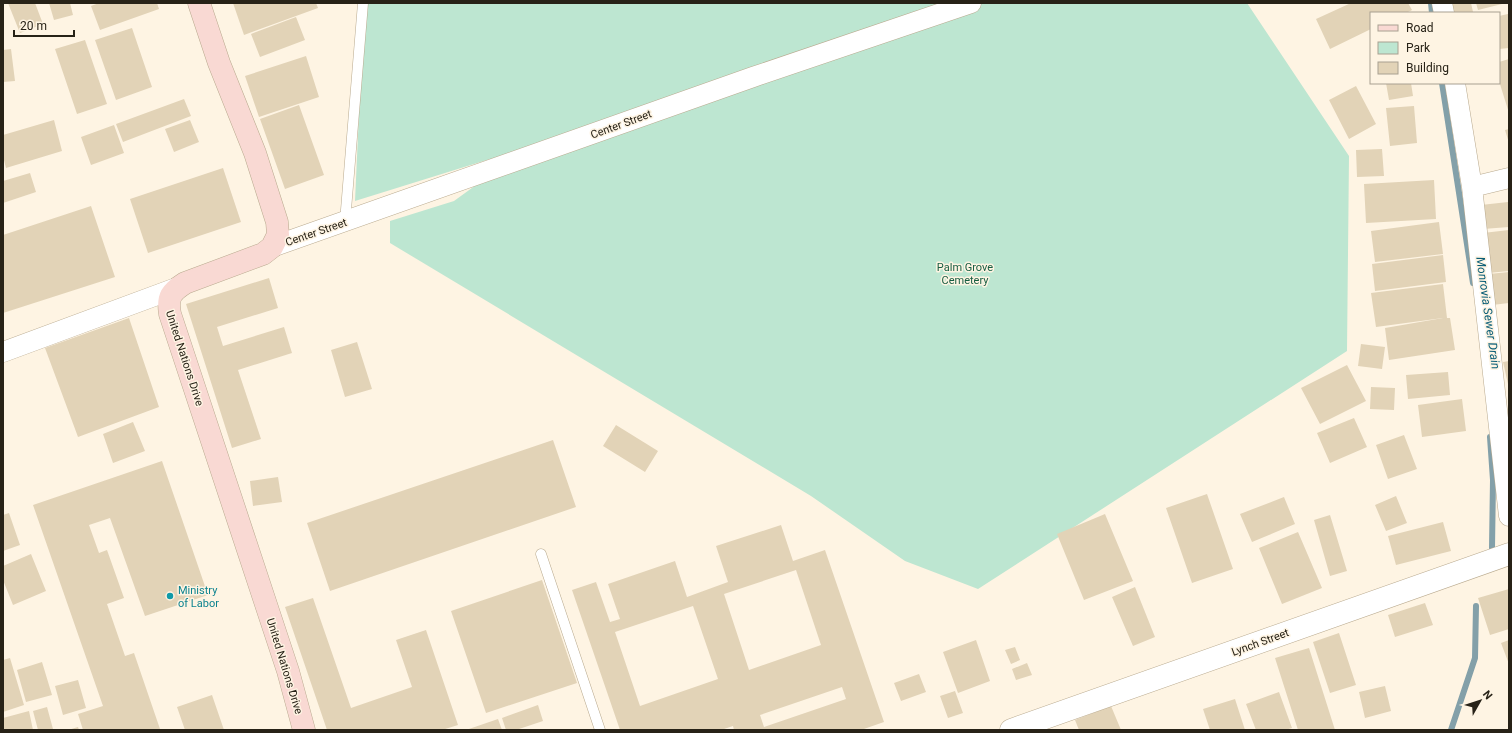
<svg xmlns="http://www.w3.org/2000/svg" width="1512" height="733" font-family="Roboto,sans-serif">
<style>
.green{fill:#bde6d1}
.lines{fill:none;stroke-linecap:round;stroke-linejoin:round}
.stream{stroke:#83a0a9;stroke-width:6}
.building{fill:#e2d3b7;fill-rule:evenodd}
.service-casing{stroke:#b9aa8f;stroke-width:11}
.minor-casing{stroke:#b9aa8f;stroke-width:21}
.tertiary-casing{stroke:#b9aa8f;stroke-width:23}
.secondary-casing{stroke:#b9aa8f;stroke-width:23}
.service{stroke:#fff;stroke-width:10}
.minor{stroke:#fff;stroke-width:20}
.tertiary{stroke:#fff;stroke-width:22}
.secondary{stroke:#f9d9d3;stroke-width:22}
.culture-dot{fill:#0f9aa8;stroke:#fef4e3;stroke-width:1.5}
.labels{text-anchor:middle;stroke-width:3;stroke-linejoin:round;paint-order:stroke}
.street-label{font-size:11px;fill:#272217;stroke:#fef4e3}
.park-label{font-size:11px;fill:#165d41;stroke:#fef4e3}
.culture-label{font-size:11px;fill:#0d838f;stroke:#fef4e3;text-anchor:start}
.water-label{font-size:12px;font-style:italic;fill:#095d77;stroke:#fef4e3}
</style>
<rect width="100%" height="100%" fill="#fef4e3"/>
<path class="green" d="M364 3H1247L1349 156 1347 351 978 589 905 561 811 496 390 243V221L454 201 494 172 490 159 355 201Z"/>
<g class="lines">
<path class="stream" d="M1431 3 1432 13
M1442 83 1473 283
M1490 437 1493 480 1492 548
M1451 730 1475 658 1476 606"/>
</g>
<path class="building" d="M8 3H35L43 24 20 33Z
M49 3H70L73 15 54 20Z
M99 3H157L159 9 100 30 91 6Z
M233 3H316L318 8 244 35Z
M1351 3H1408L1412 10 1406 13H1371V29L1330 49 1316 19Z
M1450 3H1471L1473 12 1452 13Z
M1476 3H1502V4L1478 10Z
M1508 14 1509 48 1499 49V16Z
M296 17 305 40 260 57 251 34Z
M132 28 152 87 116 100 95 40Z
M85 40 107 104 77 114 55 49Z
M11 49 15 81 3 82V50Z
M306 56 319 97 259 117 245 76Z
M1509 59V113L1499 81V62Z
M1386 83H1411L1413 96 1389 100Z
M1356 86 1376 124 1349 139 1329 100Z
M184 99 191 116 123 142 116 124Z
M299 105 324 175 285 189 260 119Z
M1414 106 1417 143 1390 146 1386 108Z
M54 120 62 151 6 168 3 156V135Z
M190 120 199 142 174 152 165 129Z
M114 125 124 153 91 165 81 137Z
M1509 129V143L1505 130Z
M1382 149 1384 176 1357 177 1356 150Z
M223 168 241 222 148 253 130 199Z
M30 173 36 192 3 203V181Z
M1434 180 1436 219 1366 223 1364 184Z
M1508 202 1509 227 1483 229 1481 205Z
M91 206 115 277 3 313V235Z
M1439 222 1443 254 1375 262 1371 231Z
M1509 230V271L1488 273 1483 233Z
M1443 255 1446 282 1375 291 1372 264Z
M1509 272V303L1492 305 1489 274Z
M269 278 278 308 217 327 223 346 284 327 292 353 238 370 261 439 232 448 186 304Z
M1443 284 1447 318H1450L1455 350 1389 360 1385 328 1443 318 1376 327 1371 293Z
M129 318 159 407 78 437 45 348Z
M357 342 372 389 345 397 331 350Z
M1361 344 1385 347 1382 369 1358 366Z
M1509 361V384H1508L1503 362Z
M1347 365 1366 401 1320 424 1301 388Z
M1448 372 1450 395 1408 399 1406 375Z
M1371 387 1395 388 1394 410 1370 409Z
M1462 399 1466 431 1422 437 1418 405Z
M1354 418 1367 447 1330 463 1317 433Z
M133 422 145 451 113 463 103 434Z
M616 425 658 451 645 472 603 446Z
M1404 435 1417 469 1388 479 1376 445Z
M553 440 576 507 330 591 307 523Z
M162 461 208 595 145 616 110 518 89 525 99 553 107 550 124 598 107 604 125 656 134 653 160 729 156 730H83L78 714 103 706 33 505Z
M278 477 282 502 253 506 250 481Z
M1207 494 1233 569 1192 583 1166 508Z
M1396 496 1407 523 1386 531 1375 505Z
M1284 497 1295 524 1252 542 1240 514Z
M9 513 20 545 3 551V515Z
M1105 514 1133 581 1084 600 1057 534Z
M1330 515 1347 571 1330 576 1314 520Z
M1443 522 1451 551 1396 565 1388 536Z
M781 525 793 561 825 550 884 722 861 730H734L733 726 721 730H620L572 590 596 582 610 622 620 619 608 584 675 561 687 597 728 582 716 546ZM796 570 821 645 749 670 724 594ZM693 606 718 679 640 706 615 632ZM842 687 846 699 764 727 760 715Z
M1298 532 1322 588 1282 604 1259 548Z
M31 554 46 591 13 605 3 580V566Z
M542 580 577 683 486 713 451 611Z
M1135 587 1155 637 1133 646 1112 597Z
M1509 589V629L1490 635 1478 598Z
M313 598 351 708 412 687 396 640 426 630 458 725 442 730H327L285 607Z
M1425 603 1433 625 1395 637 1388 615Z
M1339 633 1356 685 1330 693 1313 642Z
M976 640 990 681 958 693 943 652Z
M1509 640V664L1501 643Z
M1015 647 1020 660 1011 664 1005 650Z
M1309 648 1335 730H1298L1275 658Z
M10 658 24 705 3 712V660Z
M42 662 52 695 26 702 17 670Z
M1027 663 1032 675 1016 680 1012 669Z
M919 674 926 692 901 701 894 683Z
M78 680 86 708 63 715 55 686Z
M1385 686 1391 711 1365 718 1359 692Z
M955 691 963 713 948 718 940 696Z
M1279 692 1292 728 1285 730H1256L1246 704Z
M212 695 224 730H185L177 707Z
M1235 699 1245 730H1210L1203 709Z
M538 705 543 721 516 730H506L502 718Z
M1111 706 1121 730H1079L1075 720Z
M47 707 53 729 38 730 33 711Z
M29 711 33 730H4L3 718Z
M498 719 502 730H466Z
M78 727 79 730H68Z"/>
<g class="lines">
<g class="service-casing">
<path id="service" d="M345 222 363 3
M541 554 600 730"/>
</g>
<g class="minor-casing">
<path id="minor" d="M1442 3 1444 13
M1455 83 1472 187 1509 516
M1472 187 1509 178
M272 247 753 77 971 3
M3 352 176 288"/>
</g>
<g class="tertiary-casing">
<path id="tertiary" d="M1011 730 1509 554"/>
</g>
<g class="secondary-casing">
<path id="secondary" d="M199 3 219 63 255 153 277 222 278 235 272 247 263 254 185 283C171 292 167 297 170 314L288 671 304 730"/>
</g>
<use href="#service" class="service"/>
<use href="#minor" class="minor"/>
<use href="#tertiary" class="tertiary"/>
<use href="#secondary" class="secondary"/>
</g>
<circle class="culture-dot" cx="170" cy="596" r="4"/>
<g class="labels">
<g class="street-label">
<text transform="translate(621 124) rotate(-20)" y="4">Center Street</text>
<text transform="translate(316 232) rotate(-19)" y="4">Center Street</text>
<text transform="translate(185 358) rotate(72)" y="4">United Nations Drive</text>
<text transform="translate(1260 642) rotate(-20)" y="4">Lynch Street</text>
<text transform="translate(285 666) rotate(73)" y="4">United Nations Drive</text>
</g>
<g class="park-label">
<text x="965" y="271">Palm Grove<tspan x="965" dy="13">Cemetery</tspan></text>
</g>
<g class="culture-label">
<text x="178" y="594">Ministry<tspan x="178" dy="13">of Labor</tspan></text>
</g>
<g class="water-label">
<text transform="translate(1488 313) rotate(82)" y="4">Monrovia Sewer Drain</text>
</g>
</g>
<rect width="1512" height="733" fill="none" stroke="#272217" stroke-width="8"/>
<rect x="1370" y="12" width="130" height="72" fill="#fef4e3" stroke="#a8a091"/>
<rect x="1378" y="25" width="20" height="6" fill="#f9d9d3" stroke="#a8a091"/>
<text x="1406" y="32" font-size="12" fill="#272217">Road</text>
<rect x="1378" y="42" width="20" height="12" fill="#bde6d1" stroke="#a8a091"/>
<text x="1406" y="52" font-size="12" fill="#272217">Park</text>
<rect x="1378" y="62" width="20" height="12" fill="#e2d3b7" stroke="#a8a091"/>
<text x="1406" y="72" font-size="12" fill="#272217">Building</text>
<g transform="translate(1480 701) rotate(51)" stroke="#fef4e3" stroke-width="3" paint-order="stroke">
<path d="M0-3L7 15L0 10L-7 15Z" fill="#272217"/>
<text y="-6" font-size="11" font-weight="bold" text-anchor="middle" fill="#272217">N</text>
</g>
<path d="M14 30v6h60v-6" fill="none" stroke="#272217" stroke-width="2"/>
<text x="20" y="30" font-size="12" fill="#272217" stroke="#fef4e3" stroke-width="3" paint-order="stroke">20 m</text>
</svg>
